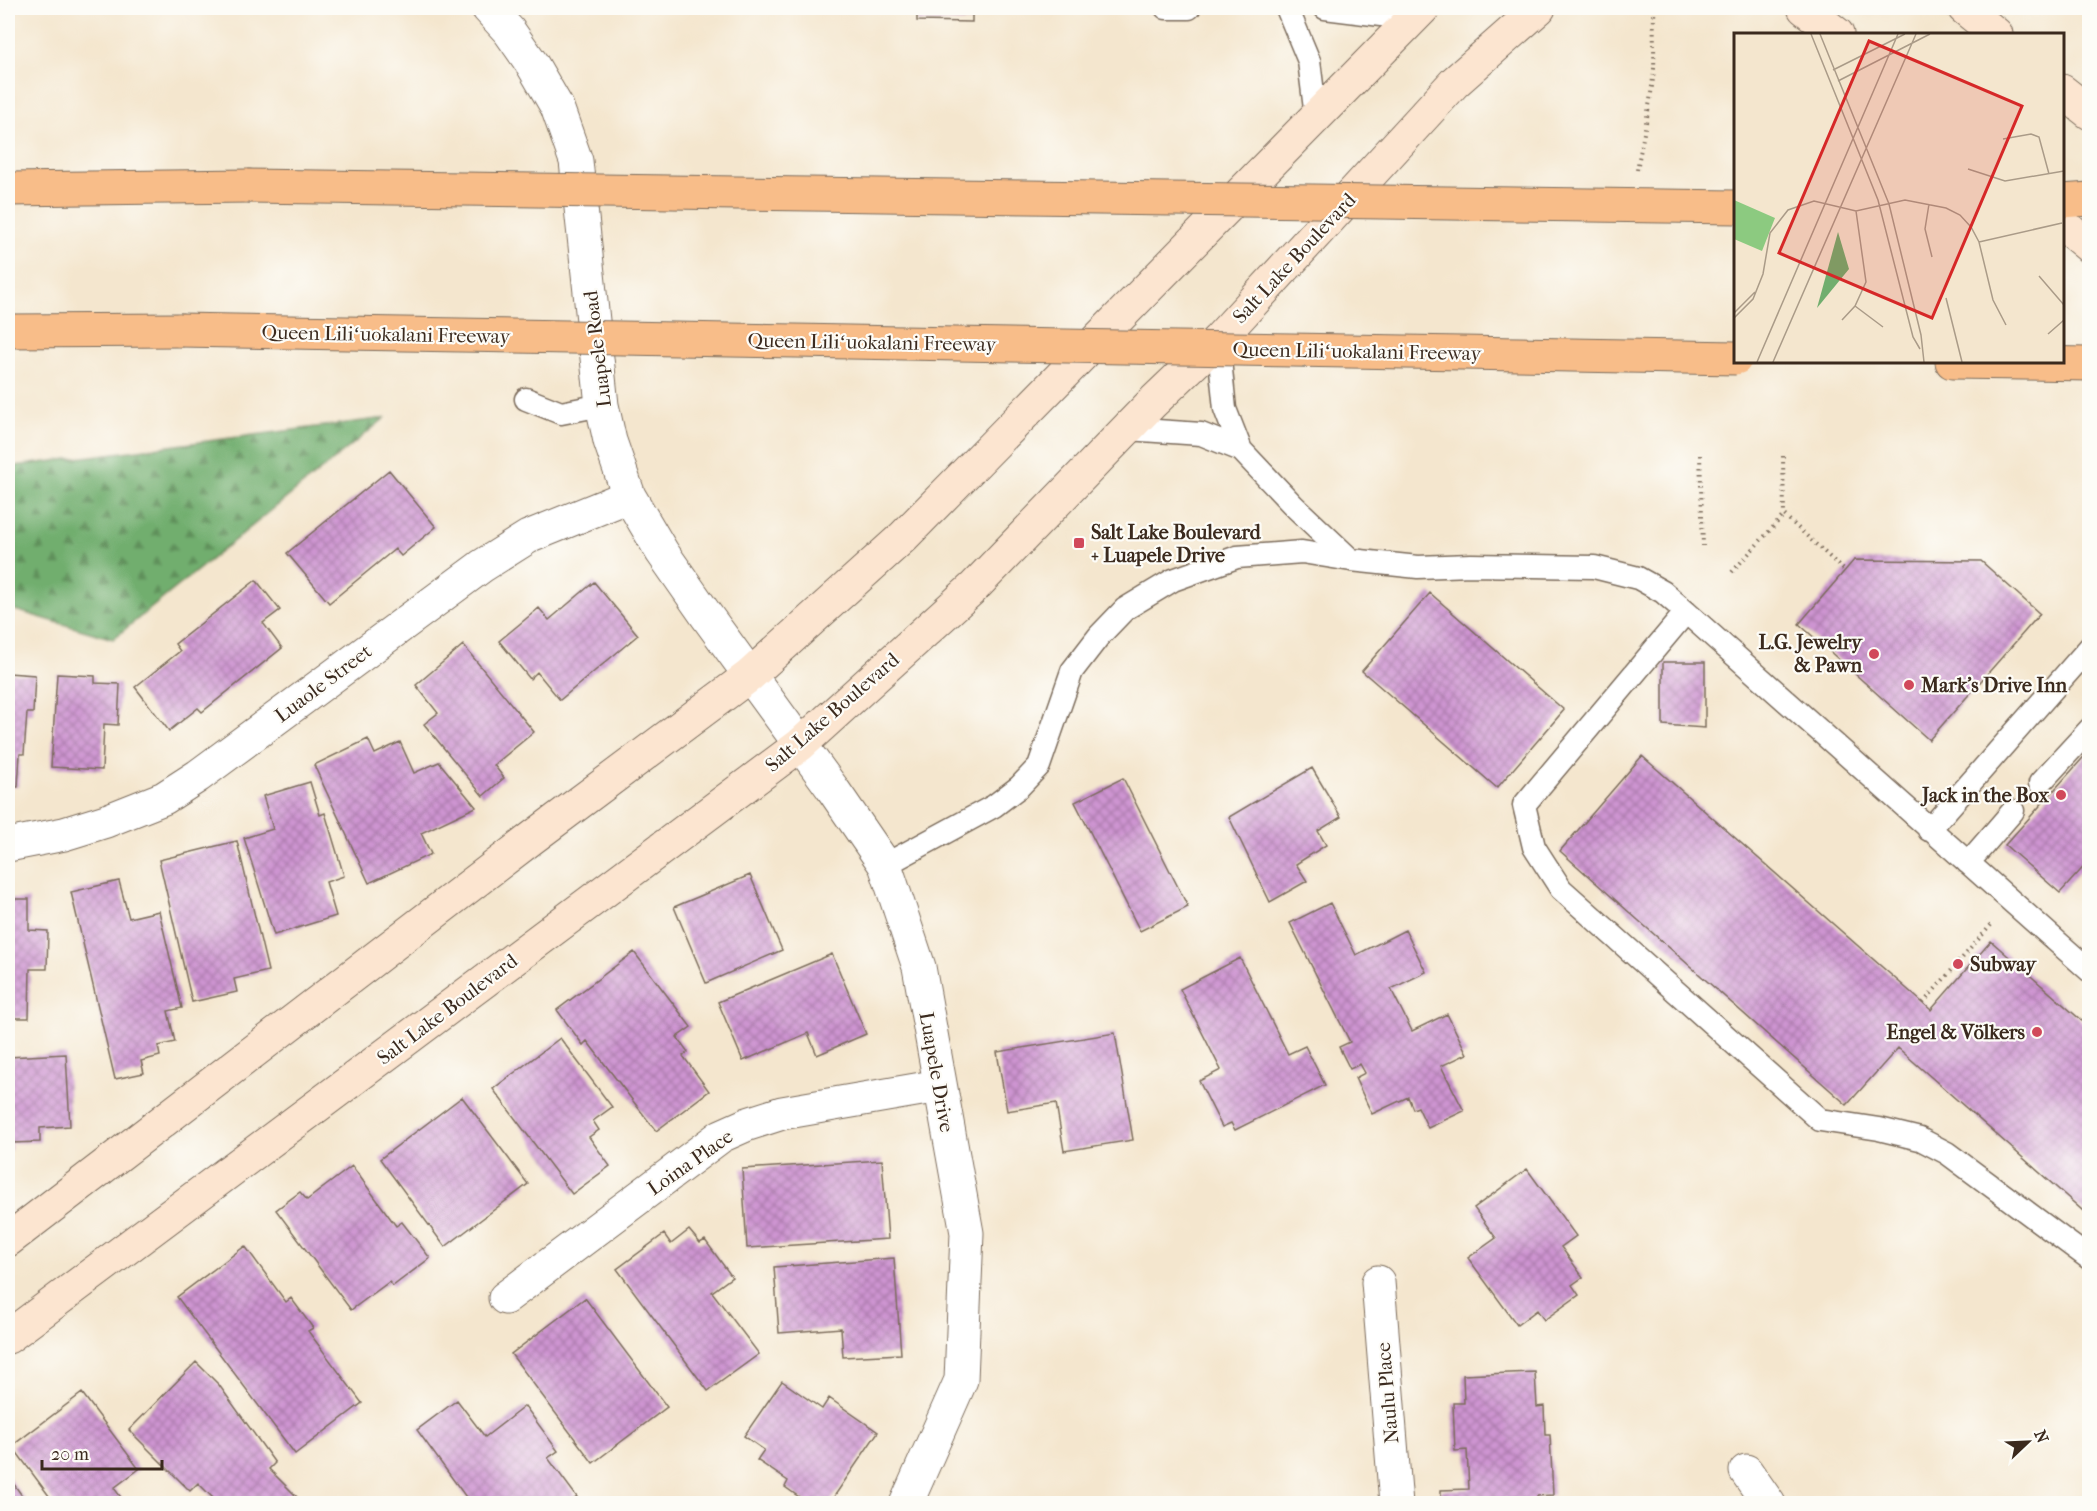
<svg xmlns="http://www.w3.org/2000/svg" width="2097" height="1511" font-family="'IM FELL French Canon',serif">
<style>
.forest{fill:url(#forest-firs);stroke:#566c46;stroke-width:1.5}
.building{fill:url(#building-cross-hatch)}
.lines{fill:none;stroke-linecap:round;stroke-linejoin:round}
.service-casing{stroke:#7c6c5c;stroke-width:25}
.minor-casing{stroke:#7c6c5c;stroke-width:35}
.secondary-casing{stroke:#7c6c5c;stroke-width:35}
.motorway-casing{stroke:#7c6c5c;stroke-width:35}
.path{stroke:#7c6c5c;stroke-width:4;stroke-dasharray:1.5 4.5;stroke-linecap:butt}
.service{stroke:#fff;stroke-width:22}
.minor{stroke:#fff;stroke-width:33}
.secondary{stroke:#fce5d0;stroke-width:33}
.motorway{stroke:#f8bd89;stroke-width:33}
.motorway-bridge-casing{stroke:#7c6c5c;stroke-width:35;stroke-linecap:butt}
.motorway-bridge{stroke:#f8bd89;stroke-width:33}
.poi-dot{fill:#d1495b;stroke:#fdfcf7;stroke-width:2}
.labels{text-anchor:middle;stroke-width:4.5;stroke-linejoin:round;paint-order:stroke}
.street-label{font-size:20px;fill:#3b2a1e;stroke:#fdfcf7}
.poi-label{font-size:20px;font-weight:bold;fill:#3b2a1e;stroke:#fdfcf7;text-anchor:start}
.inset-road{fill:none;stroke:#aa9b88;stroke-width:1.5}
.view{fill:#d62828;fill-opacity:0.15;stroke:#d62828;stroke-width:3}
.inset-edge{fill:none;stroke:#3b2a1e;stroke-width:3}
</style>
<defs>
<pattern id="forest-firs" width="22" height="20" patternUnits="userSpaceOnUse" patternTransform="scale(1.5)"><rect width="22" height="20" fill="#71ae6e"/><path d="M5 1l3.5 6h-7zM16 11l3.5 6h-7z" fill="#5e8e5a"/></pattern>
<pattern id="building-cross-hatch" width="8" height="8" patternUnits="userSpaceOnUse" patternTransform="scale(1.5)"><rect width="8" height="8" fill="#ce94d1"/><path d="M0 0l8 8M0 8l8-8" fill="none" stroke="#a879a9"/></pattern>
</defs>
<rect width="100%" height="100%" fill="#fdfcf7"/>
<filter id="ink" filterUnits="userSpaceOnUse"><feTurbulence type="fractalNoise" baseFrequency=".0167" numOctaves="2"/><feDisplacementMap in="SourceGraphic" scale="12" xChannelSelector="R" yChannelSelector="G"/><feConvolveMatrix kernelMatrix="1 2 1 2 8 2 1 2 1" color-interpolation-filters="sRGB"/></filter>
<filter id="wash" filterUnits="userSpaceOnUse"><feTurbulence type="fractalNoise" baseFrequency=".008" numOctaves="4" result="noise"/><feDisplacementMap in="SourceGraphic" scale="24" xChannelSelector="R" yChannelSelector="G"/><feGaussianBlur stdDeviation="1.35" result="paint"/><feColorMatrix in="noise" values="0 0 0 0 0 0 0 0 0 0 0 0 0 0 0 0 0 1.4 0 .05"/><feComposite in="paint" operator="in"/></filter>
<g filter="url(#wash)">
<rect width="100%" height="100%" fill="#f4e6ce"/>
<path class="forest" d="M385 418 113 639 8 608V467Z"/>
<g id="blocks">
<path class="building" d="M917 8H972V22L917 21Z
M389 470 436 527 401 556 395 549 329 603 287 553Z
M1854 560 1981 561 2040 614 1929 740 1799 624Z
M256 580 280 610 263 623 282 648 202 712 198 708 169 731 135 687 180 651 175 644Z
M594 582 638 635 560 700 537 672 530 679 499 641 539 608 549 620Z
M1430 593 1564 710 1497 788 1362 671Z
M463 645 534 732 494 765 504 778 483 796 424 724 438 713 416 685Z
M1663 662H1705V728L1663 725Z
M8 673 35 675 33 713H27L24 754H20L18 787H8Z
M57 674 95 676V683L120 684 118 725 104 724 102 770 51 767Z
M368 739 375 754 400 742 414 773 439 762 476 807 421 833 431 854 369 883 314 765Z
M2090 750V860L2060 893 2005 845Z
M1642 756 1931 1010 1991 941 2090 1028V1217L1898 1048 1847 1105 1560 851Z
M1312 768 1341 817 1318 831 1326 845 1296 864 1307 881 1270 902 1229 817Z
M1123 778 1188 907 1140 931 1075 802Z
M310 782 320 815 325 813 344 876 326 882 336 916 274 935 244 838 273 829 263 796Z
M237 841 268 971 234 979 237 992 192 1002 159 860Z
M750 875 782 950 706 983 674 907Z
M119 881 129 918 159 911 182 1008 168 1011 175 1042 158 1046 160 1056 141 1061 144 1073 115 1079 71 892Z
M8 899H29V930L48 931 47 969H30L29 1018H8Z
M1330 903 1356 955 1405 930 1426 972 1391 989 1412 1031 1447 1014 1467 1054 1441 1066 1464 1111 1428 1128 1418 1107 1413 1109 1408 1097 1372 1114 1355 1078 1365 1073 1360 1064 1350 1069 1339 1047 1350 1042 1290 923Z
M634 952 691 1027 677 1037 688 1052 683 1056 709 1091 656 1131 587 1041 583 1045 557 1010Z
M832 954 866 1034 817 1055 808 1033 743 1061 718 1002Z
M1240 958 1288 1054 1305 1046 1325 1085 1235 1130 1231 1123 1222 1127 1199 1081 1221 1070 1180 989Z
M1115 1033 1133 1140 1064 1151 1056 1103 1007 1111 997 1052Z
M560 1038 612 1107 593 1121 599 1130 589 1137 610 1166 572 1194 493 1089Z
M66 1054 70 1126 40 1128V1142L11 1143V1150H8V1057Z
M462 1097 528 1184 445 1247 380 1159Z
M882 1160 888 1239 747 1248 742 1169Z
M352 1166 396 1226 402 1222 430 1258 393 1286 389 1282 351 1310 276 1210 300 1192 307 1200Z
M1527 1169 1576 1236 1561 1247 1583 1277 1572 1285 1579 1295 1544 1320 1537 1310 1517 1325 1468 1258 1496 1238 1474 1208Z
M689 1230 700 1243 705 1240 732 1277 712 1292 759 1354 708 1391 617 1269 664 1234 671 1244Z
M245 1246 286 1302 291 1298 313 1328 308 1331 362 1403 295 1454 177 1297Z
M894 1258 901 1354 843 1357 841 1328 779 1333 774 1267Z
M585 1298 667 1407 593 1463 511 1354Z
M196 1362 219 1385 275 1463 269 1469 304 1504H219L198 1483 190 1491 129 1430Z
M1535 1372 1537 1407 1544 1406 1545 1435H1550L1553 1495 1537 1496 1538 1504H1441V1490L1469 1489 1467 1450 1455 1451 1453 1403H1464L1463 1375Z
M782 1381 822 1409 829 1398 878 1432 829 1504H809L785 1487 788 1481 757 1460 764 1450 744 1436Z
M82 1393 139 1469 114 1488 126 1504H55L12 1446Z
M457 1400 485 1437 525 1406 558 1451 548 1458 577 1497 568 1504H471L417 1430Z
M8 1476 28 1504H8Z"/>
</g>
</g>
<g filter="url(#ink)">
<use href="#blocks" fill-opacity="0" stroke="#7c6c5c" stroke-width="1.5"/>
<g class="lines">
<g class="service-casing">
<path id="service" d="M1166 8H1189
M1287 8 1309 61 1316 117
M1325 8 1381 15 1422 9
M1218 340 1225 409 1241 450 1294 506 1351 560 1418 567 1471 565 1594 567 1638 578 1663 592 1686 612 1524 805 1534 847 1561 889 1820 1120 1879 1129 1920 1139 1947 1153 2090 1259
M526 399 561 413 602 405
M1127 429 1201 434 1241 450
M1686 612 2090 971
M2040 783 2090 729
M1929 830 2090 647
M1968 863 2013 811
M885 865 994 806 1019 787 1039 766 1072 671 1099 636 1125 609 1173 580 1237 557 1302 552 1351 560"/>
</g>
<g class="minor-casing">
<path id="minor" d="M488 8 509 31 532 64 557 107 576 161 602 405 610 441 629 496 662 552 706 615 832 788 885 865 919 967 967 1233 961 1380 906 1504
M8 845 64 834 106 821 164 798 198 776 482 566 528 537 629 496
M1378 1282 1396 1504
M505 1298 721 1136 748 1124 782 1113 939 1086
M1746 1471 1769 1504"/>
</g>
<g class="secondary-casing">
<path id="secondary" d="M1804 8 1837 34
M1964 8 1996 34
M2062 91 2090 113
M2062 224 2090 247
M8 1240 532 838 749 676 903 537 1423 8
M8 1337 800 745 974 587 1152 403 1218 340 1455 82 1539 8"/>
</g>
<g class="motorway-casing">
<path id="motorway" d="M8 189 248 186
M2062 201 2090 199
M8 331 180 330
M1952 362 2090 364"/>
</g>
<path class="path" d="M1637 170C1643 136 1651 103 1654 68 1655 48 1652 28 1655 8
M1700 455 1703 546
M1783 456 1784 515
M1732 572 1784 515 1845 571
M1923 1003 1991 925"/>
<use href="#service" class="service"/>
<use href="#minor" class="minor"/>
<use href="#secondary" class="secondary"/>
<use href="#motorway" class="motorway"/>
<g class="motorway-bridge-casing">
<path id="motorway-bridge" d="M248 186 1736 207
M180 330 1736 358"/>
</g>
<use href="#motorway-bridge" class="motorway-bridge"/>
</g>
</g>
<g class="poi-dot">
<rect x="1073" y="537" width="12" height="12" rx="3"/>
<circle cx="1874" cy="654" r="6"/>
<circle cx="1909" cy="685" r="6"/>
<circle cx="2061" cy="795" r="6"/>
<circle cx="1958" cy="964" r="6"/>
<circle cx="2037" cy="1032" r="6"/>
</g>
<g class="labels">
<g class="street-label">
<text transform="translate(1294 258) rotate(-47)" y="7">Salt Lake Boulevard</text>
<text transform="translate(386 334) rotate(1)" y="7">Queen Liliʻuokalani Freeway</text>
<text transform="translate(872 342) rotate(1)" y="7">Queen Liliʻuokalani Freeway</text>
<text transform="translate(597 349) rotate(-97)" y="7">Luapele Road</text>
<text transform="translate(1357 351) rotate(1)" y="7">Queen Liliʻuokalani Freeway</text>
<text transform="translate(323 683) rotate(-37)" y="7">Luaole Street</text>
<text transform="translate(832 712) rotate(-41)" y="7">Salt Lake Boulevard</text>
<text transform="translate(447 1009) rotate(-37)" y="7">Salt Lake Boulevard</text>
<text transform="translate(937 1072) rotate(80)" y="7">Luapele Drive</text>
<text transform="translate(690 1162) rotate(-35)" y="7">Loina Place</text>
<text transform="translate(1387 1393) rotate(-95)" y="7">Naulu Place</text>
</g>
<g class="poi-label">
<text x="1091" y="539">Salt Lake Boulevard<tspan x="1091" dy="23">+ Luapele Drive</tspan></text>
<text x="1862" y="649" text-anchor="end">L.G. Jewelry<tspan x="1862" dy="23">&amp; Pawn</tspan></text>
<text x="1921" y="692">Mark’s Drive Inn</text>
<text x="2049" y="802" text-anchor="end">Jack in the Box</text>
<text x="1970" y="971">Subway</text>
<text x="2025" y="1039" text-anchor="end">Engel &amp; Völkers</text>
</g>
</g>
<g transform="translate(1734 33)">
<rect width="330" height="330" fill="#f4e6ce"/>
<path d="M104 199 115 236 83 275Z" fill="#71ae6e"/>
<path d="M0 167 41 185 28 218 0 206Z" fill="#8cca80"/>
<path class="inset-road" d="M77 1 144 167 179 304 186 316M86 1 155 171 187 302 190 329M99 37 171 1M104 48 196 1M269 106 297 101 305 104 315 141M234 136 271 148 330 138M195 171 191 196 198 224M245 209 328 190M305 243 330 272M212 265 228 329M121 273 149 294M0 280 21 259M0 285 19 266 29 241 36 200 54 177 80 168 122 178 171 167 212 175 226 182 237 194 245 209 259 267 272 292M108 287 121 273 132 249 122 178M314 301 330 287M23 329 164 1M39 329 182 1"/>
<path class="view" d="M135 8 288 73 198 285 45 220Z"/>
<rect width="330" height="330" class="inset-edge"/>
</g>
<rect width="2097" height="1511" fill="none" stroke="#fdfcf7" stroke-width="30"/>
<g transform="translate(2028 1442) rotate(67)" stroke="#fdfcf7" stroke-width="4.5" paint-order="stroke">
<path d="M0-4.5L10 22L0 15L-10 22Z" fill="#3b2a1e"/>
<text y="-9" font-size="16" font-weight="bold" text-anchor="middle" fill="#3b2a1e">N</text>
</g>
<path d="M42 1460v9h120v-9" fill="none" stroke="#3b2a1e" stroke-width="3"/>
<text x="51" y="1460" font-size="18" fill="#3b2a1e" stroke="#fdfcf7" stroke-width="4.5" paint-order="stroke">20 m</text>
</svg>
